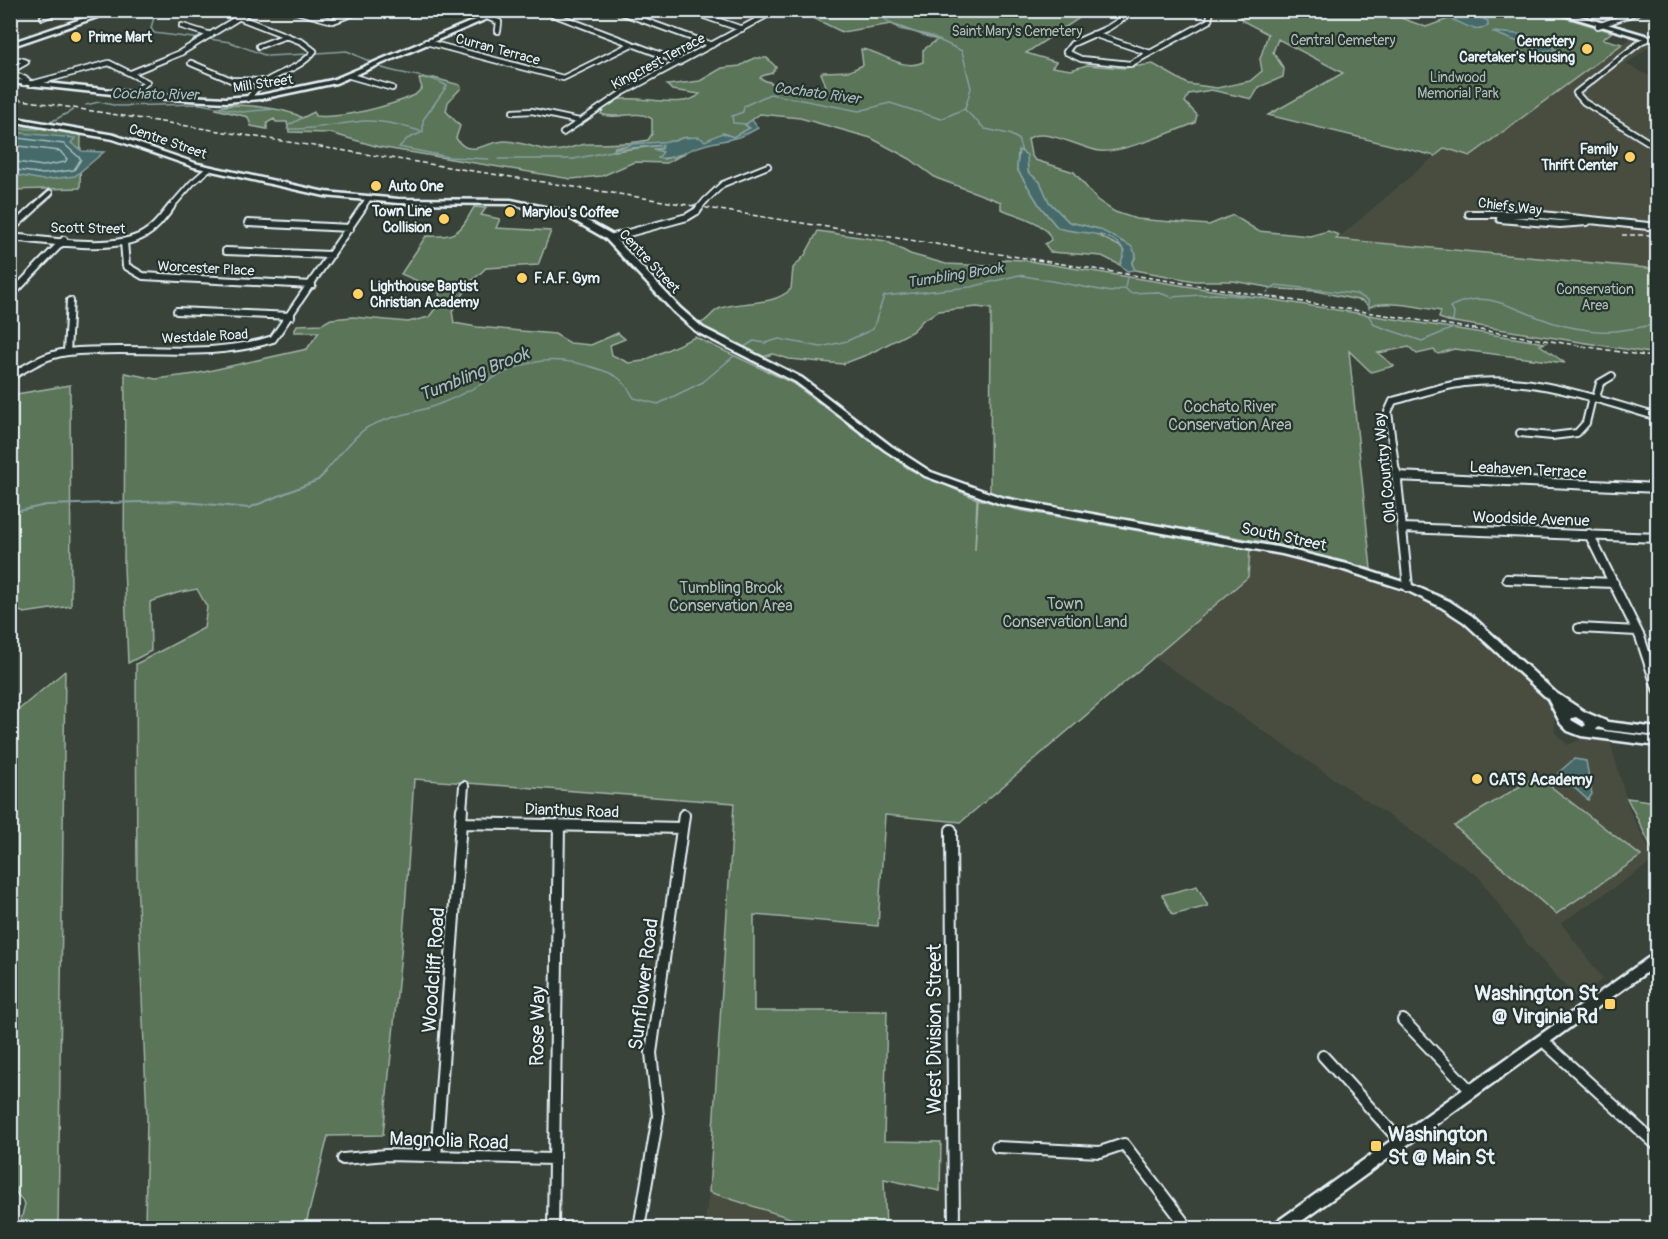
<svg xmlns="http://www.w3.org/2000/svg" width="1668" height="1239" font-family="Pangolin,sans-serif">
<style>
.built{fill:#484e41}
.green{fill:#5a7459;stroke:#a1b2a8;stroke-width:1.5}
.water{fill:#456a69;stroke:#86a0a2;stroke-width:1.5}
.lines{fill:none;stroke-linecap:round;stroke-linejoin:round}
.shore{stroke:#a7bbbf;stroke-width:1.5}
.stream-far1{stroke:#86a0a2;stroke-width:1.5}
.stream{stroke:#86a0a2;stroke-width:2}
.street-far3-casing{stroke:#e8f1f8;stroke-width:8}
.street-far2-casing{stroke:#e8f1f8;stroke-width:10}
.street-far1-casing{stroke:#e8f1f8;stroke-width:12}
.street-casing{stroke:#e8f1f8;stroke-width:14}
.secondary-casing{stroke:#e8f1f8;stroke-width:5}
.street-far3{stroke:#26332d;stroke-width:4.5}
.street-far2{stroke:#26332d;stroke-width:6}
.street-far1{stroke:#26332d;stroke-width:8}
.street{stroke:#26332d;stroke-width:10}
.secondary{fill:#26332d;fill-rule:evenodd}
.rail{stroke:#e8f1f8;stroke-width:1.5;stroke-dasharray:5 3;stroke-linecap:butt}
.street-bridge-far1-casing{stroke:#e8f1f8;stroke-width:8;stroke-linecap:butt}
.street-bridge-casing{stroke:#e8f1f8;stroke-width:10;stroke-linecap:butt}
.street-bridge-far1{stroke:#26332d;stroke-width:4.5}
.street-bridge{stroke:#26332d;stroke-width:6}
.poi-dot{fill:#ffd166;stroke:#26332d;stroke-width:2}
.labels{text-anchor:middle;stroke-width:4.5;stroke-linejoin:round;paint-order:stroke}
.far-park-label{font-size:14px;fill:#afbfb8;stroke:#26332d}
.far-poi-label{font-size:14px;font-weight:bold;fill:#e8f1f8;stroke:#26332d;text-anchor:start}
.far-street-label{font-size:14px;fill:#e8f1f8;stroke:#26332d}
.far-water-label{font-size:15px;font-style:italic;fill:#a7bbbf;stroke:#26332d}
.park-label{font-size:16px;fill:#afbfb8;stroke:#26332d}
.street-label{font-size:16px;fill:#e8f1f8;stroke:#26332d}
.poi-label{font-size:16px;font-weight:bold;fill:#e8f1f8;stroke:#26332d;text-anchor:start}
.water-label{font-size:18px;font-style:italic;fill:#a7bbbf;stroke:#26332d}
.near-street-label{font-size:20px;fill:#e8f1f8;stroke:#26332d}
.near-poi-label{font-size:20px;font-weight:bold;fill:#e8f1f8;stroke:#26332d;text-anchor:end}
</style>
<rect width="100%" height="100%" fill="#3a4339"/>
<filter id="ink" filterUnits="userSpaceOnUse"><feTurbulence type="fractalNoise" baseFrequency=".0167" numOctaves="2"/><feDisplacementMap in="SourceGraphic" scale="12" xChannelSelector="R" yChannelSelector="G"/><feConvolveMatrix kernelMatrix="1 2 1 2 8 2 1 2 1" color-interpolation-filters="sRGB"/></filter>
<g filter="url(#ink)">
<path class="built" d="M1632 37 1654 43 1626 64 1657 80V269L1337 239 1444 148 1490 142Z
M1250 550 1360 576 1434 605 1474 631 1540 693 1554 713 1555 733 1568 745 1581 739 1610 742 1630 812 1655 860 1561 923 1603 979 1576 998 1528 945 1478 876 1154 657 1247 577Z
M709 1192 821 1228H704Z"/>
<path class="green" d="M896 10 913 16 923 10 1090 11 1026 53 1056 62 1052 67 1071 70 1087 65 1124 68 1153 64 1188 84 1217 88 1250 81 1262 71 1260 59 1268 34 1243 21 1237 11H1390L1387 13 1426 27 1471 11H1507L1520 16 1543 11 1612 32 1603 39 1622 44 1470 156 1445 148 1435 156 1268 115 1343 73 1278 39 1273 52 1284 69 1283 77 1259 87 1252 99 1211 90 1189 94 1185 102 1197 115 1195 123C1174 131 1120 154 1100 151 1082 149 1044 126 1028 139L1031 155 1035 160 1074 172 1097 200 1115 212 1136 219 1209 225 1233 215 1258 231 1310 236 1328 231 1339 235 1336 239 1657 269V343L1650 345 1656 354 1448 321 1439 318 1441 311C1425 308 1383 299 1370 307L1362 301 1316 291 1278 289 1233 281H1195L1135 270 1132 264 1136 256 1099 229 1069 222 1049 202 1040 182 1028 172 1027 160 1018 151 1017 169 1040 206 1058 228 1090 231 1123 248 1126 256 1120 265 1102 256 1050 252 1045 244 1051 240C1048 222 1015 215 1001 209V202L936 178 910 159 871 138 800 118 760 114 745 125 750 128 733 137 723 133 705 142C696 138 686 134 675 141L615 147 614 151 663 145 664 148 656 149 663 152 664 159 685 153 667 163 634 162 602 176 571 179 379 147 330 133 289 132 287 122H276L274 119 267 123V129L251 126 248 117 216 109C225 100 293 109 302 118L314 112 315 116C342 119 390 106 415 95L422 88 419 79 434 78 460 85 461 88 448 102 446 111 460 126 456 138C469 160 489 140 506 141 520 142 533 147 547 150 562 153 573 145 588 144 608 143 627 145 648 140L652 134V119C636 108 618 121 601 114 611 80 677 116 700 94L672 90 667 85 700 81 722 68 740 66 754 58H767L776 67 772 73 762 76 760 78C773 86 813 92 826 86L821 73 823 72 850 71 863 65 861 49C882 51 902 72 923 62V50L937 40 891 24 842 32 801 12Z
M10 123 81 135 80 188 11 190Z
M474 207 486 208 481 215 500 219 496 228 551 231 538 265 486 268 472 281 452 311 454 323 477 327 555 334 570 343 591 345 618 333 625 339 610 345 612 355 629 363 643 361 695 337 792 383 909 469 977 499 975 550 978 499 1018 510 1250 550 1248 577 961 822 885 815 878 926 754 915V1011H887L884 1141 941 1142 940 1191 884 1179 886 1228H821L709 1192 734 803 414 779 404 923 383 1135 328 1136 305 1228H145L147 1117 137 876 136 664 204 628 207 607 197 589 177 593 150 602 151 651 128 663 124 566 125 373 156 379 195 374 307 349 319 332H294L297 325 322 324 331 319 353 317 408 322 429 317 440 302 439 290 401 274 426 236C458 237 459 234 474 207Z
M818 231 886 241 910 254 946 264 990 266 1005 259 1022 260 1545 343 1540 345 1565 363 1454 349 1438 354 1434 350 1417 354 1409 347 1378 353 1394 366 1371 372 1349 351 1371 569 1276 544 1028 502 990 492 991 309 977 307 939 311 923 320 913 331 869 354 843 364 789 359 773 354 763 357 698 324C709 322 711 311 721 308 744 300 772 307 791 289L793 268 805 255Z
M70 385 71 606 24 613 11 607V395Z
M65 671 58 1228H19L25 1204 10 1185 11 716Z
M1537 776 1641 856 1556 914 1454 826Z
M1627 798 1657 802V852H1654Z
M1197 886 1208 906 1173 915 1162 895Z"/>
<path class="water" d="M1443 10 1471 13 1488 21V26C1472 33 1466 24 1451 19 1441 16 1435 22 1427 12Z
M1492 32C1515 34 1539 33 1556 50L1542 51Z
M752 120 758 128C738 140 727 139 704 145 688 149 675 160 658 158L663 152 653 149H662L663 145 614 149 633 144 675 141 682 138 699 137 705 141 722 133 733 137 750 128 745 125Z
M10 132 75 138 71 143 82 151 104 152 75 176 43 180 11 174Z
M1019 150 1027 155 1028 172 1040 182 1049 202 1069 222 1099 229 1131 246 1136 254 1132 264 1135 270 1127 271 1120 265 1125 251C1110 229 1080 235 1058 228L1040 206 1017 169Z
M1574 759 1586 761 1592 794 1588 800 1558 773Z"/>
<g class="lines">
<path class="shore" d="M10 137 64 144 81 159 74 170 43 174 10 169
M10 145 60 151 67 159 65 162 43 166 10 161"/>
<path class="stream-far1" d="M165 10 154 17 151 28 154 33 201 39
M890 10 885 19 899 29 928 35 962 51 971 88 965 109
M209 39 230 42 267 56 308 54
M317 53 347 51 373 63
M377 66C400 76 426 73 447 86L423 120V131
M86 105 99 102 118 106 200 104 242 112 275 109
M747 124 733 123 732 116 743 112 744 106 770 94 859 111 890 103 941 119 964 109 985 129 1009 134 1018 139 1022 152
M289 125 302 118
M10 128 38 129 73 110
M287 129C317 130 334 124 363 121 381 120 405 126 423 132L407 139 399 147 449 157 489 159
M498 159H574L616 150
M1125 288 1130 293 1156 292 1172 297 1215 294 1266 298
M1125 288 1127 276
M1267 292 1276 285 1356 294 1368 300 1369 309
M1368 315 1375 325 1422 341 1453 328
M1453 322 1454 313 1450 307C1483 288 1511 308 1543 319 1557 325 1573 328 1588 330 1612 334 1635 328 1658 324
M744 347 754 341 765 343 779 339 821 347 847 341 873 329 884 296 971 287 1019 275 1111 292 1125 288
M324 473C335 461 355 434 368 427 390 415 419 413 442 403 499 380 526 346 592 367 616 374 622 377 634 398L658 404 703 382 734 356"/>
<path class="stream" d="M10 513 46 505 174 501 249 508 318 480 326 472"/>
<g class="street-far3-casing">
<path id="street-far3" d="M220 10 302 42 314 51C296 75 266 71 248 99
M292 10 333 21 362 10
M400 10 413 14
M542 10 680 62
M615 10 712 45
M687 10 742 29
M1136 10 1108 28 1072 44 1066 52 1081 59 1130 64 1209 21 1211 10
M43 17 61 10
M487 17 499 22 498 31
M182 26 211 35
M1598 26 1642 10
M1093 34 1150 53
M1658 35 1642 41 1576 93 1584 102 1658 148
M426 42 563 78 632 44
M259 46 286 36
M191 63 231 80 261 81
M10 71 26 62 20 60
M10 72 27 80 24 83
M131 73 180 53 251 10
M350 76 392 88
M31 84 109 63 147 82 131 95
M513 112 532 111 579 121
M563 133 622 93 765 16 764 12 759 10
M705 201 723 184 768 166
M33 208 50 193
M170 208 192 183 208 169
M362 208 368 199"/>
</g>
<g class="street-far2-casing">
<path id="street-far2" d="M1469 214H1532L1658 227
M1500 219 1560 224 1587 222
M248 223 350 228
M10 230 35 207
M10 237C46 240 114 253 145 234 156 228 164 216 171 207
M610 238 687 217 697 211
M124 242 126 266 143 276 312 285
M226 251 331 255
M10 296 64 240
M177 311 291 316
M67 352 70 301
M10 377C28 366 47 354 68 352 134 345 209 360 273 339L363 207
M1596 398 1600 383 1612 376
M1520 433 1552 436 1577 433 1586 423 1592 398
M1396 473 1388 412 1393 401C1416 395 1441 386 1464 383 1531 374 1595 399 1658 417"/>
</g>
<g class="street-far1-casing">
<path id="street-far1" d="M1396 472 1408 587
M1397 476 1658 488
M1403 528 1658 538
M1589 534 1640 637 1658 691
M1507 579 1614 583
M1579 628 1637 631
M462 810 464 786"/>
</g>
<g class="street-casing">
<path id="street" d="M462 823 682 828
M951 830 954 1228
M1403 1020 1471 1091
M1542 1040 1658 1146
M1323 1056 1401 1142
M997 1147 1100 1152 1124 1144 1188 1228
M436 1157 462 809
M343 1159 386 1155 554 1159
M553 1228 559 825
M567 1228H581
M639 1228 658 1116 651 1053 684 815"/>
</g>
<g class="secondary-casing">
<path id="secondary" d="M108 10H118L10 47V43Z
M499 10H508L336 83 261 99 226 102 149 98 10 83V79L149 94 226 98 261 95 332 80Z
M1548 10H1559L1658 39V43Z
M10 117 114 135 198 164 325 192 398 199 511 200 573 213 611 234 680 308 703 328 802 378 891 446 931 472 1003 498 1282 548 1347 564 1412 585 1449 601 1472 616 1556 693 1585 712 1608 722 1658 728V736L1607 730 1598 727 1596 730 1658 738V746L1581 736 1568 731 1561 724 1548 699 1464 622 1441 607 1404 589 1341 569 1282 554 1001 504 925 476 885 450 796 382 697 332 674 312 605 238 568 217 511 204 398 203 325 196 194 167 113 139 10 121ZM1576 717 1584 722 1586 725 1583 727 1571 720 1572 718Z
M1658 951V964L1292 1228H1273L1275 1223Z"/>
</g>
<use href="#street-far3" class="street-far3"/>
<use href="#street-far2" class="street-far2"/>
<use href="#street-far1" class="street-far1"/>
<use href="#street" class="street"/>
<use href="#secondary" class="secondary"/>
<path class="rail" d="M10 98 1658 358
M1622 235H1658"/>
<g class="street-bridge-far1-casing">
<path id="street-bridge-far1" d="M699 208 705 201"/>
</g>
<g class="street-bridge-casing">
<path id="street-bridge" d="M697 211 700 207"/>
</g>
<use href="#street-bridge-far1" class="street-bridge-far1"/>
<use href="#street-bridge" class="street-bridge"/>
</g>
</g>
<g class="poi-dot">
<circle cx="76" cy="37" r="6"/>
<circle cx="1587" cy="49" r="6"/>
<circle cx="1630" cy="157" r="6"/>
<circle cx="376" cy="186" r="6"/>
<circle cx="510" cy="212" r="6"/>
<circle cx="444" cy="219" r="6"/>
<circle cx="522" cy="278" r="6"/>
<circle cx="358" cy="294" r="6"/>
<circle cx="1477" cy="779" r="6"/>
<rect x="1604" y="998" width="12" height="12" rx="3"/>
<rect x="1370" y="1140" width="12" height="12" rx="3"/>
</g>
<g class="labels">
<g class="far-park-label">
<text x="1017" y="36">Saint Mary's Cemetery</text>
<text x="1343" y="45">Central Cemetery</text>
<text x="1458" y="82">Lindwood<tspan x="1458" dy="16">Memorial Park</tspan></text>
<text x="1595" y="294">Conservation<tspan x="1595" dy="16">Area</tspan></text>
</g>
<g class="far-poi-label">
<text x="88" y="42">Prime Mart</text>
<text x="1575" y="46" text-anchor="end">Cemetery<tspan x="1575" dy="16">Caretaker's Housing</tspan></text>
<text x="1618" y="154" text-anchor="end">Family<tspan x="1618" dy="16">Thrift Center</tspan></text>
<text x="388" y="191">Auto One</text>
<text x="432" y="216" text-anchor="end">Town Line<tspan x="432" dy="16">Collision</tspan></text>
<text x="522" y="217">Marylou's Coffee</text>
<text x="534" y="283">F.A.F. Gym</text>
<text x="370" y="291">Lighthouse Baptist<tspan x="370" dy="16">Christian Academy</tspan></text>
</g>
<g class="far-street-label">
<text transform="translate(498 49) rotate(15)" y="5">Curran Terrace</text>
<text transform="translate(658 61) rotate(-28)" y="5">Kingcrest Terrace</text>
<text transform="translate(263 83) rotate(-8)" y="5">Mill Street</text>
<text transform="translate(168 141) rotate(19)" y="5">Centre Street</text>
<text transform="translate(1510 206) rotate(7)" y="5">Chiefs Way</text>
<text transform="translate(88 228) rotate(1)" y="5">Scott Street</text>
<text transform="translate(650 261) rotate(47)" y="5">Centre Street</text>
<text transform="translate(206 268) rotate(3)" y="5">Worcester Place</text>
<text transform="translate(205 336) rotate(-3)" y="5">Westdale Road</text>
</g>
<g class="far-water-label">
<text transform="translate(817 93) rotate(8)" y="5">Cochato River</text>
<text transform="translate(155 94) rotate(1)" y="5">Cochato River</text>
<text transform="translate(955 275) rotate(-9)" y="5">Tumbling Brook</text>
</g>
<g class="park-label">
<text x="1230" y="412">Cochato River<tspan x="1230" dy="18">Conservation Area</tspan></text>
<text x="731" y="593">Tumbling Brook<tspan x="731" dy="18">Conservation Area</tspan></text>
<text x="1065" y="609">Town<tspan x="1065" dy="18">Conservation Land</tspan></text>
</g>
<g class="street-label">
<text transform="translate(1384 468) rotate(-96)" y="6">Old Country Way</text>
<text transform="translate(1528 469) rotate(3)" y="6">Leahaven Terrace</text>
<text transform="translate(1531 518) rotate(2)" y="6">Woodside Avenue</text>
<text transform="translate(1284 536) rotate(12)" y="6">South Street</text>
<text transform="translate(572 810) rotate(2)" y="6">Dianthus Road</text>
</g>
<g class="poi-label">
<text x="1489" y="785">CATS Academy</text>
</g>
<g class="water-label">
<text transform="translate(474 374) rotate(-22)" y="6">Tumbling Brook</text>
</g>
<g class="near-street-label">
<text transform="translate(433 970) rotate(-86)" y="7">Woodcliff Road</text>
<text transform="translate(643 984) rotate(-83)" y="7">Sunflower Road</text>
<text transform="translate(537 1026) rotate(-89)" y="7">Rose Way</text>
<text transform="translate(934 1029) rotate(-90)" y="7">West Division Street</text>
<text transform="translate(449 1140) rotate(2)" y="7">Magnolia Road</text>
</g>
<g class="near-poi-label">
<text x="1598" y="1000">Washington St<tspan x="1598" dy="23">@ Virginia Rd</tspan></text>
<text x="1388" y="1141" text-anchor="start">Washington<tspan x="1388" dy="23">St @ Main St</tspan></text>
</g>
</g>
<rect width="1668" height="1239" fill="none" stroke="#26332d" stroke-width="36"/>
<rect x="18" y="18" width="1632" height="1203" fill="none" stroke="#e8f1f8" stroke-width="2" filter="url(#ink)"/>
</svg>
